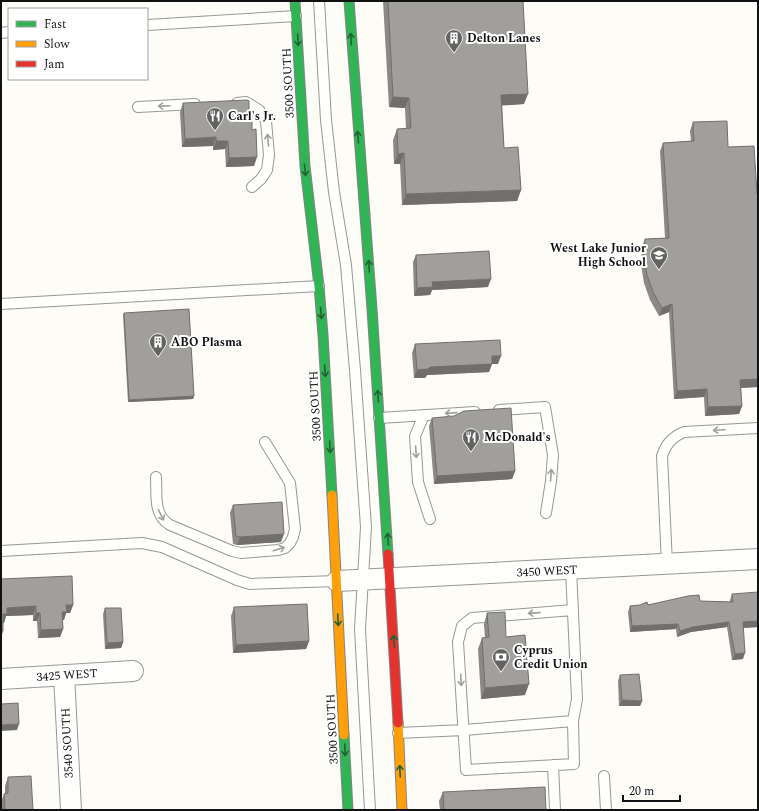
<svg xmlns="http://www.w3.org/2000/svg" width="759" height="811" font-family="Spectral,serif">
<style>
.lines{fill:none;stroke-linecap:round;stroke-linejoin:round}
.lane-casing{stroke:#979795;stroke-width:12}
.street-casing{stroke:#979795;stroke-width:22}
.fast-casing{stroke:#858482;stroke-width:11}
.slow-casing{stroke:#858482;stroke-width:11}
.jam-casing{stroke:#858482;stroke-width:11}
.lane{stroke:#fffffe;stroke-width:10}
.street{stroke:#fffffe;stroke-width:20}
.fast{stroke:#30b455;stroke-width:9}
.slow{stroke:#ff9f0a;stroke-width:9}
.jam{stroke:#e5322d;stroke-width:9}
.wall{fill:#8a8986}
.shaded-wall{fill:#716f6d}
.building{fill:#a19f9c;stroke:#716f6d}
.oneway{stroke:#206233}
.oneway2{stroke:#a0a09f}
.labels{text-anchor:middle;stroke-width:4;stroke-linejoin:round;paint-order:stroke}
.poi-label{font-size:12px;font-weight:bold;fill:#111;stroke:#fff;text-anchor:start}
.street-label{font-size:12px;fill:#111;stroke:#fff}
</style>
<rect width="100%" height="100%" fill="#fdfcf7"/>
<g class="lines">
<g class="lane-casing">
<path id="lane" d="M319 1 326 120 334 192 346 265 355 370 366 527 360 629 370 810
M147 25 296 16
M1 33 9 32
M237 103 246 102 259 110 266 121 269 155 267 170 261 179 252 187
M138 107 195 104
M1 304 319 286
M499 410 545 407 553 455 551 481 546 513
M424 415 415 436 418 482 430 519
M379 418 475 412
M156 477C157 495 153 515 170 525L232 551 241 553 278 550 285 548 290 543 293 537 295 529 290 483 265 442
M1 551 142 543 162 547 237 580 250 584 337 581
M667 564 662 456C666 444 672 437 684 432L758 428
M573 721 574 764 466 770 458 642 462 626 472 618 573 610
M398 733 464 730 573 721 577 699 571 569
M553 765 555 810
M604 776 606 810"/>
</g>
<g class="street-casing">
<path id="street" d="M337 581 758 559
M64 675 71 810
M1 679 133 671"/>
</g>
<g class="fast-casing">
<path id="fast" d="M295 1 305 166 319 286 323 335 332 495
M349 1 372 309 388 554
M344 735 348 810"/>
</g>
<g class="slow-casing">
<path id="slow" d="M332 495 344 735
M398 723 402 810"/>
</g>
<g class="jam-casing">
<path id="jam" d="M388 554 398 723"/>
</g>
<use href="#lane" class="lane"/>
<use href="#street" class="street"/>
<use href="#fast" class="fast"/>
<use href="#slow" class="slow"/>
<use href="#jam" class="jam"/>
</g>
<path class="wall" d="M383 1H523L524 104 502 105 504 148 521 190 517 201 402 205 400 164H394L393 140 397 129H406L405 108 389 107Z
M183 103 249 115 254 166 226 167 225 149 213 150V146L182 147 180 112Z
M693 122 728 147 757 194H758V387L741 388 742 406 739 414 705 416 704 397 674 399 669 312 659 316 650 300 644 283 641 265 642 247 645 239 665 238 660 151 663 143 691 141 690 131Z
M416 255 488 287 432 290 430 295 414 296 413 262Z
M124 313 194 396 193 399 128 402 123 315Z
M415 344 498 364H492L489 372 427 375 425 378H414L412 353Z
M432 418 515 471 512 479 434 484 429 426Z
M233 505 281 542 237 545 233 544 230 513Z
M1 579 73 605 70 613H66L64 620H63V629L60 637 38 638 37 621H33V615L6 616 4 623Z
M732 594 758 627 743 628V659L732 660 727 627 691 632 677 637 676 629 630 632 628 612 630 606 700 601 730 602V600Z
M234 607 309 641 306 649 233 653 231 616Z
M105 608 123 642 121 648 105 649 103 614Z
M487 613 506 637 525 695 481 699 478 649 482 638H485L484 624Z
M620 675 642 701 640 706H619L618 681Z
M8 777 33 810H2L1 802 4 794 5 793V786Z
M443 792 546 810H440L439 801Z"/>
<path class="shaded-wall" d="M528 94 524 104 497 106 501 95Z
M393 97 409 98 405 108 389 107Z
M216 137 213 146 182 147 185 139Z
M216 141H228L225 149 213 150Z
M404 153 400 164H394L398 154Z
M257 157 254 166 226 167 229 158Z
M521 190 517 201 402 205 406 194Z
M491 279 488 287 432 290 430 295 414 296 417 288 432 282Z
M672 304 669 312 659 316 662 308Z
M492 356H501L498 364H492L489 372 427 375 425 378H414L417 370 430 367Z
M758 379V387L737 388 740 380Z
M707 389 704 397 674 399 677 391Z
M194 396 193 399 128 402 129 400Z
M742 406 739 414 705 416 708 407Z
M515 471 512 479 434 484 437 476Z
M284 534 281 542 237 545 240 537Z
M66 605H73L70 613H66L64 620H59L62 612Z
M36 606 33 615 6 616 4 623H1L3 614 7 608Z
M36 613H40L37 621H33Z
M758 621V627L741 628 743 622Z
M729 622 727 627 691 632 677 637 680 631 693 627Z
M678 624 676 629 630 632 632 626Z
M63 629 60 637 38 638 41 630Z
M1 631H3L1 638Z
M309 641 306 649 233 653 236 645Z
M123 642 121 648 105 649 107 643Z
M745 653 743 659 732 660 735 654Z
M529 684 525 695 481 699 485 688Z
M622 700 642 701 640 706H619Z
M19 724 17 730 1 731V725Z"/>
<path class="building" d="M388 1H523L528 94 501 95 504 148 518 147 521 190 406 194 404 153 398 154 397 129 411 128 409 98 393 97Z
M247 100 249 101V115H252V130L256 129 257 157 229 158 228 141H216V137L185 139 183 103Z
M727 121 728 147 754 146 757 194H758V379L740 380 742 406 708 407 707 389 677 391 672 304 662 308 653 292 647 275 644 257 645 239 669 238 663 143 694 141 693 122Z
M489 251 491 279 432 282 433 287 417 288 416 255Z
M189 309 194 396 129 400 124 313Z
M500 340 501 356H492V364L430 367 428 369 417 370 415 344Z
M511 408 515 471 437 476 432 418 454 416 464 411Z
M282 502 284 534 240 537 236 536 233 505Z
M72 576 73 605H66L67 612H62L63 629 41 630 40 613H36V606L7 608V614H3V631H1V579Z
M758 592V621L743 622 745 653 735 654 729 622 693 627 680 631 678 624 632 626 630 606 640 605 647 602 648 605 688 596 699 595 700 601 733 602 732 594Z
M307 604 309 641 236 645 234 607Z
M105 608H121L123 642 107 643Z
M505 612 506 637 525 635 529 684 485 688 482 638 489 637 487 613Z
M639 674 642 701 622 700 620 675Z
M18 703 19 724 1 725V704Z
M31 776 33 810H5L4 794 8 793V777Z
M545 787 546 810H444L443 792Z"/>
<defs><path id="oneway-shaft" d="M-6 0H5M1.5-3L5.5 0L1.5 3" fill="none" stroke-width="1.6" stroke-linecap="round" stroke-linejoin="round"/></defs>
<g class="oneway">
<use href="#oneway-shaft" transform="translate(351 39) rotate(-93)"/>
<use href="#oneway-shaft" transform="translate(298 40) rotate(87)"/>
<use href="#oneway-shaft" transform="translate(358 137) rotate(-95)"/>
<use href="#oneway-shaft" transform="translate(305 170) rotate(84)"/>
<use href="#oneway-shaft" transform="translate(369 266) rotate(-94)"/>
<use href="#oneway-shaft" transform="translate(321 313) rotate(85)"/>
<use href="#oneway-shaft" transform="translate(325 371) rotate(86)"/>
<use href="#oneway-shaft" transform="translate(378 396) rotate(-94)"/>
<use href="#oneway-shaft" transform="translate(330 447) rotate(87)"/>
<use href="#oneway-shaft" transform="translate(388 539) rotate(-94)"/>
<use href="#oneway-shaft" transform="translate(338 620) rotate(87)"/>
<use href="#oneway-shaft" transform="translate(394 641) rotate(-93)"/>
<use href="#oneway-shaft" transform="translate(345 750) rotate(87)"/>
<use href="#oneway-shaft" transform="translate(400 771) rotate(-93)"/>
</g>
<g class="oneway2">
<use href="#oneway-shaft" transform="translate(164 106) rotate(178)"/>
<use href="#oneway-shaft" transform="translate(268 140) rotate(-95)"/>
<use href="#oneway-shaft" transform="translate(451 413) rotate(176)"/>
<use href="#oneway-shaft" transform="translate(719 430) rotate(177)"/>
<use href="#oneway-shaft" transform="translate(416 452) rotate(87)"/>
<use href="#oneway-shaft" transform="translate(551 475) rotate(-86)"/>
<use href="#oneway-shaft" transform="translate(161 515) rotate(64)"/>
<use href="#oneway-shaft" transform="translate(279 549) rotate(-17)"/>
<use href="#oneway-shaft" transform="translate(534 613) rotate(176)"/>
<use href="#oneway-shaft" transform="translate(461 680) rotate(87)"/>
</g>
<defs>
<g id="building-pin" transform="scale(0.9)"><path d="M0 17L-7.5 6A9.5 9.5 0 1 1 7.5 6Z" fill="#646362" stroke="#fff"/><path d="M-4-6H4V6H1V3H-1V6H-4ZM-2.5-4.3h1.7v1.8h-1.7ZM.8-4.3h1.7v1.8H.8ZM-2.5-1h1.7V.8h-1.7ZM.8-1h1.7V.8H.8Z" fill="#fff"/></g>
<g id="restaurant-pin" transform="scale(0.9)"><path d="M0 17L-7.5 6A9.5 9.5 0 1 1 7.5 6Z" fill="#646362" stroke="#fff"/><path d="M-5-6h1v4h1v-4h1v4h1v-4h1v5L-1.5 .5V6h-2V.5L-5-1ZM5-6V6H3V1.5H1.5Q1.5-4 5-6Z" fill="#fff"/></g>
<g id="school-pin" transform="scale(0.9)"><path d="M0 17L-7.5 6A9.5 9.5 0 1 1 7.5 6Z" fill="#646362" stroke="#fff"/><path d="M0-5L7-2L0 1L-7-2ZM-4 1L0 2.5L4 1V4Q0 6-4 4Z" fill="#fff"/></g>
<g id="bank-pin" transform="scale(0.9)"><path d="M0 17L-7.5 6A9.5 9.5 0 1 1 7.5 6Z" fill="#646362" stroke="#fff"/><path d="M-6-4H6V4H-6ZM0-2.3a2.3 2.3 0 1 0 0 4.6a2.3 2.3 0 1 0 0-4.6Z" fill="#fff"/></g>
</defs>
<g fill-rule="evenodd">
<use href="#building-pin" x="454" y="38"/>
<use href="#restaurant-pin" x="215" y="116"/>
<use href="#school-pin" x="659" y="255"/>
<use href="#building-pin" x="158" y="342"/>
<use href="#restaurant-pin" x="471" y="437"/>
<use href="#bank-pin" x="501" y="657"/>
</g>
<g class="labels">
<g class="poi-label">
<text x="467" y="42">Delton Lanes</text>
<text x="228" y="120">Carl's Jr.</text>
<text x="646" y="252" text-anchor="end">West Lake Junior<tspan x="646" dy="14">High School</tspan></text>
<text x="171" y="346">ABO Plasma</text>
<text x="484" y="441">McDonald's</text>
<text x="514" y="654">Cyprus<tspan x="514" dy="14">Credit Union</tspan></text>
</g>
<g class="street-label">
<text transform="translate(288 83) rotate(-93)" y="4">3500 SOUTH</text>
<text transform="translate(315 406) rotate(-93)" y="4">3500 SOUTH</text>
<text transform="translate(547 571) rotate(-3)" y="4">3450 WEST</text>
<text transform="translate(67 675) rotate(-4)" y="4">3425 WEST</text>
<text transform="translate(332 729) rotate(-93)" y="4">3500 SOUTH</text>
<text transform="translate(67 743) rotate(-93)" y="4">3540 SOUTH</text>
</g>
</g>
<rect width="759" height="811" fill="none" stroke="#111111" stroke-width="4"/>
<rect x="8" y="8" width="140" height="72" fill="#ffffff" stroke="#a0a0a0"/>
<rect x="16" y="21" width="20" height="6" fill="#30b455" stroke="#a0a0a0"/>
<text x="44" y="28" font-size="12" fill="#111111">Fast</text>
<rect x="16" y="41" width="20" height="6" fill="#ff9f0a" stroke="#a0a0a0"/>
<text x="44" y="48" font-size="12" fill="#111111">Slow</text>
<rect x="16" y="61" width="20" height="6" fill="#e5322d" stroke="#a0a0a0"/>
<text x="44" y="68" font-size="12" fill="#111111">Jam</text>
<path d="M623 795v6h57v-6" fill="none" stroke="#111111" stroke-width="2"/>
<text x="629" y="795" font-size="12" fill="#111111" stroke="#ffffff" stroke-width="3" paint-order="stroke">20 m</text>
</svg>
